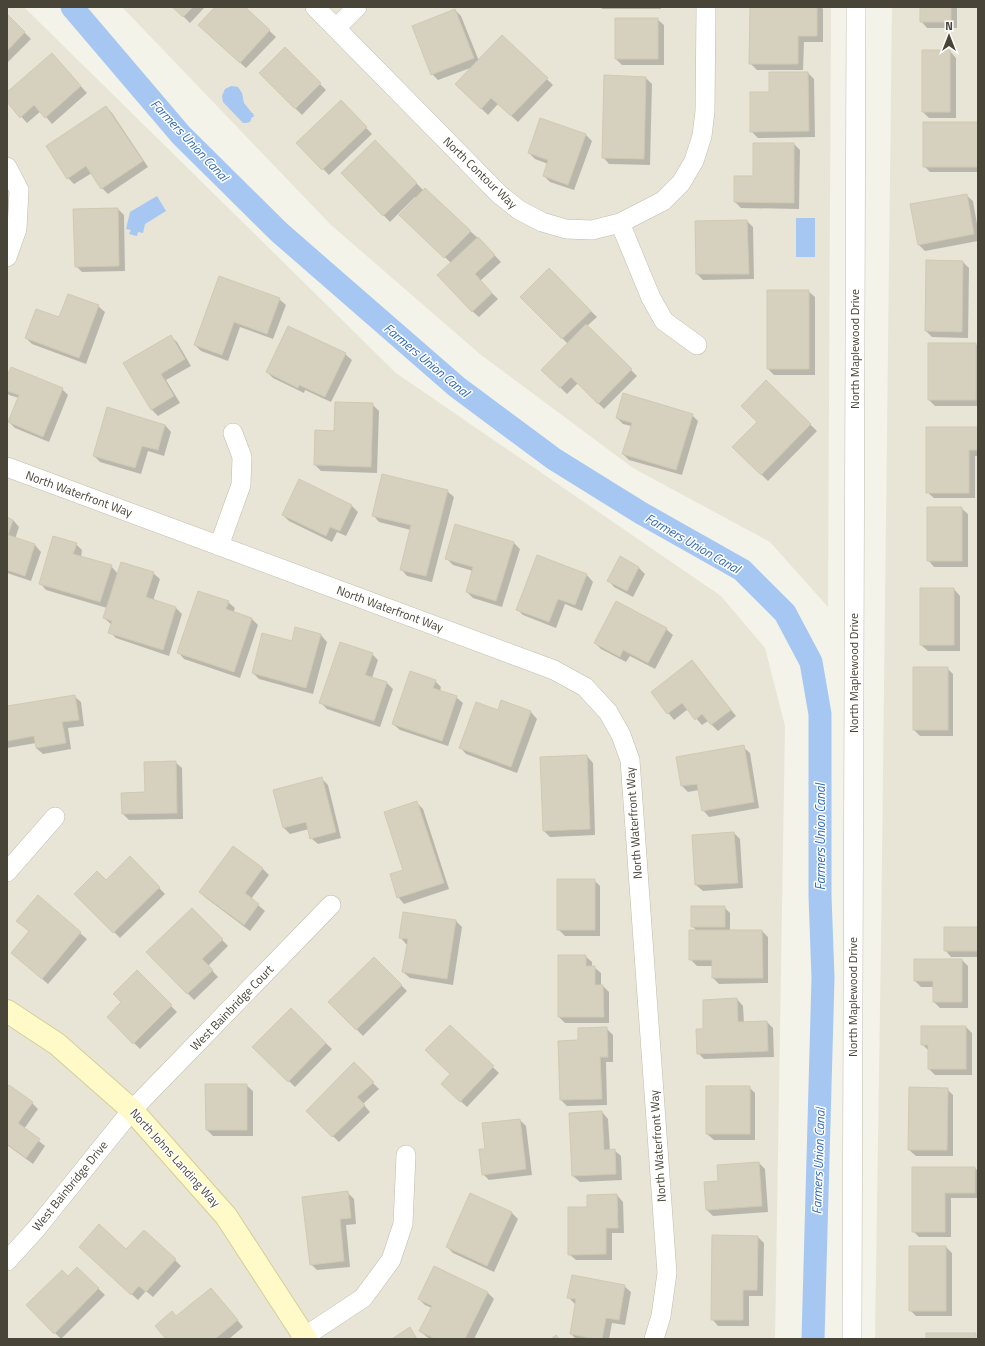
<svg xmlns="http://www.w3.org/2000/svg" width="985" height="1346" font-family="'Titillium Web',sans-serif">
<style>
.residential{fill:#e8e5d7}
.water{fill:#a5c7f1}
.shadow{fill:#0003}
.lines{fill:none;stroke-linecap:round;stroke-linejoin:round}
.canal{stroke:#a5c7f1;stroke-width:23}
.building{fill:#d6d0be;stroke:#d1c9b1}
.street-casing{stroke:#c0bcab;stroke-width:20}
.secondary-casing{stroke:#d5ce98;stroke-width:24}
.street{stroke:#fff;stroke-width:19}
.secondary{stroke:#fffac8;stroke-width:22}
.labels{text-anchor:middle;stroke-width:3;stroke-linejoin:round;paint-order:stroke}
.street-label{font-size:12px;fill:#484437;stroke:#fff}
.water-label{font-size:13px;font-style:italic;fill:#2e68b6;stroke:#fff}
</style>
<rect width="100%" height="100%" fill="#f4f3e9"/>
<path class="residential" d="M7 7H24L396 373 721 596 765 648 785 726 775 1339H7Z
M122 7H831L828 607 770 542 633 468 481 355 331 225Z
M892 7H978V1339H875L881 942Z"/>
<path class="water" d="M231 86 238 87 242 93 244 103 252 113H253L254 117H252L250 122 246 123H243L223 102 222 96 225 89Z
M157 196 166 211 145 224 143 233 138 232 137 236 129 234 131 230 126 229 130 212Z
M796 218H815V257H796Z"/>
<path class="shadow" d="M174 7H205L190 23Z
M216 7H244L276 37 246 68 206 32Z
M601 7H661V9H602Z
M751 7H821L823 9V42H804L803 70H757L750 63Z
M921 7H957V28H927L921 21Z
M455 10 461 16 479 61 502 36 553 85 518 122 498 104 488 115 456 84 473 67 438 80 432 74Z
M7 15 31 39 7 63Z
M657 19 664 25V65H622L616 59Z
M285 49 326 90 302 115 260 73Z
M923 51H950L956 58V118H929L923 112Z
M58 61 87 93 52 124 41 111 27 123 7 101V94Z
M770 73H808L814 79 815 137 758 138 751 131 771 93Z
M646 78 652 84 650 165 609 164 603 157Z
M341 102 372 134 329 175 298 143Z
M106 107 112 113 148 167 108 194 102 188 92 173 74 184 68 178Z
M978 123V172H930L924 166Z
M586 135 592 141 574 190 550 182 544 176 548 164 535 159 529 153Z
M375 141 424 191 478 238 501 262 480 281 498 299 479 317 472 311 451 263 401 215 417 198 415 197 390 222 343 173Z
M794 144 800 150 799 209 741 208 735 202Z
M966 195 973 201 978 230V241L925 251 919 245Z
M118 209 124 215 125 271 82 272 76 266Z
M747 221 753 227 754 279 703 280 697 274 696 222Z
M927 261 963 262 969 268 968 338 932 337 926 331Z
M549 270 597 317 587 326 637 376 604 409 578 383 567 394 542 370 568 344 521 297Z
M219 277 279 299 286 305 273 339 240 327 228 361 201 351 195 345Z
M808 291 815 297V375H774L768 369Z
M98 306 105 312 86 364 32 344 26 338 60 319Z
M170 336 177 342 191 366 166 380 180 403 158 416 152 410 124 363Z
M929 344H976L978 347V406H935L929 400Z
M345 354 352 360 331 402 305 390 304 393 273 378 267 372Z
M7 379 62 389 68 395 49 442 15 428 9 422 19 398 9 395 7 392Z
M766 382 817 431 768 481 733 447 758 422Z
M372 404 379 411 377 473 321 471 315 465 334 432Z
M692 415 698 421 682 475 629 460 623 454 631 426 623 424 617 418Z
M165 425 171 432 164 456 148 451 141 474 100 462 94 456Z
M978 428V456H975V498H934L927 492Z
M447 491 454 497 432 582 407 576 401 569 411 530 379 522 373 515Z
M352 506 358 512 346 536 337 532 332 542 289 521 283 515Z
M961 508 968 514V567H934L928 560Z
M7 518 13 520 19 527 15 539 35 545 41 552 31 581 7 573Z
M513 542 520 549 502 607 473 598 467 592 473 571 453 565 446 558Z
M76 544 82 550 81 557 111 566 118 574 153 573 160 579 153 601 176 608 182 614 169 656 116 638 110 632 112 625 104 618 107 608 46 590 40 583Z
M538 556 587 575 593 582 582 611 565 604 556 628 523 615 517 609Z
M620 558 639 568 645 574 633 597 614 587 608 580Z
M954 589 960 596V651H928L921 645Z
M228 602 235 608 233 613 252 619 258 625 240 678 184 659 178 652Z
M666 629 673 635 655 669 630 656 626 662 601 649 595 643Z
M321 635 327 642 313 694 259 679 253 673 292 642Z
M372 654 378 660 372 678 387 683 393 689 380 727 327 709 321 703Z
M692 662 698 668 736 716 718 731 708 721 702 725 688 709 674 720 652 693Z
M947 668 953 674V736H920L914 730Z
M435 681 441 687 440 691 456 697 463 703 448 746 400 730 393 724Z
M74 696 81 702 84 726 68 728 71 749 43 754 36 748V743L7 748V707Z
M502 701 531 712 537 719 517 773 466 754 460 747 498 712Z
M743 747 750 753 759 808 709 817 703 810 699 790 688 792 682 786Z
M587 756 593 763 595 835 550 837 544 831Z
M175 762 182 768 183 819 129 820 123 814 146 793Z
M321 778 328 785 341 838 318 844 311 838 309 829 290 834 284 828Z
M417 803 423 809 449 889 404 904 398 897Z
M734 833 740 839 743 888 703 891 696 885 693 836Z
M233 847 263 869 269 875 251 899 265 911 250 931 206 898 200 892Z
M130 858 165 894 120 938 76 894 106 881Z
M594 880 600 886V936H565L558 929Z
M38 897 87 939 48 984 12 953 30 932 24 927Z
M724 907 730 913V931H762L768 937V983L719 984 713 978V966H697L690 959 697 931 692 926Z
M192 909 228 946 208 966 218 977 194 1000 148 952Z
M456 921 462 927 453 985 410 978 403 972 408 944H406L400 937Z
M978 928V957H951L945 950Z
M559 956H585L592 962V967H594L601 973V986H603L609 992V1023H565L559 1017Z
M374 958 407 991 363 1036 330 1002Z
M962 960 968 966V1008H940L934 1002V987H921L915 981Z
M137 972 177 1012 140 1049 108 1017 123 1002Z
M737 999 743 1006 744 1023 767 1022 773 1028 774 1057 704 1059 698 1053 704 1030Z
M291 1009 332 1049 295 1087 254 1047Z
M450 1026 499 1073 467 1107 442 1084 451 1074Z
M966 1027 972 1033V1075H935L929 1069V1051L922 1044Z
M606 1028 613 1035V1062H606L607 1105 567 1106 561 1100 579 1041Z
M354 1064 379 1089 363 1104 370 1112 339 1142 307 1111Z
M246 1085 253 1091V1136H213L207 1130Z
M749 1087 755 1093V1140H714L707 1134Z
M7 1089 32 1103 38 1109 24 1129 45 1146 33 1164 7 1145Z
M947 1089 953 1095V1156H916L909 1150Z
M602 1112 608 1119 610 1150H614L621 1156 622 1180 580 1182 573 1176 570 1114Z
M520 1120 526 1126 532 1175 489 1180 483 1174 486 1150Z
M759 1163 765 1169 768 1212 713 1216 707 1210 719 1182Z
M913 1168H975L978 1171V1198H951V1237H919L913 1231Z
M347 1192 354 1199 356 1224 346 1225 350 1267 317 1270 311 1264Z
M617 1195 623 1202 624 1233H612V1260H576L569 1254 588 1208Z
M512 1213 518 1219 494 1272 453 1253 447 1247Z
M758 1237 764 1243 763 1296H749V1326H718L712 1319Z
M946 1247 952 1253V1316H916L910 1310Z
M126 1250 175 1260 181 1266 153 1297 146 1291 138 1300 86 1253Z
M435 1267 488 1293 494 1299 474 1339H431L427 1337 420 1331 432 1308 425 1305 419 1299Z
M77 1268 105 1295 61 1339 27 1305 68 1278Z
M624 1286 631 1292 625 1325 612 1323 609 1339H576L571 1334 576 1304H575L568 1297Z
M217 1295 243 1327 229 1339H168L177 1317Z"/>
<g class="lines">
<path class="canal" d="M72 7 181 135 279 232 457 387 554 459 641 513 742 570 785 613 811 662 820 714V896L823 978 813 1339"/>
</g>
<path class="building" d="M172 7H193L183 17Z
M215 7H245L270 30 240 63 198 25Z
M750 7H817V36H798V64H749Z
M920 7H951V22H920Z
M455 9 474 58 431 75 412 26Z
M7 14 25 32 7 51Z
M615 18H658V59H615Z
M502 35 548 78 511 116 491 98 481 109 455 84Z
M285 47 321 83 295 109 259 73Z
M922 50H950V112H922Z
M52 53 81 86 45 118 34 105 20 118 7 102V92Z
M769 72H808L809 131 750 132V92H769Z
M604 75 646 77 644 159 602 158Z
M341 100 367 127 322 170 296 143Z
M106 106 143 161 101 189 86 166 67 179 46 146Z
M540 118 586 134 568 185 543 176 548 160 528 153Z
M923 122H978V167H923Z
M375 140 417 183 383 216 341 173Z
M753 143H794V203L734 202V176H753Z
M425 188 471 231 444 258 399 215Z
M967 194 974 234 918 245 910 204Z
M118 208 119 266 75 267 73 209Z
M747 220 749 274H696L695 221Z
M478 237 495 255 475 274 492 293 472 312 437 275Z
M926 260 963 261 962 332 925 331Z
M549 268 591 311 562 339 520 297Z
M219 276 280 298 267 334 234 322 222 355 194 345Z
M767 290H809V369H767Z
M68 294 99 305 79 358 25 338 36 309 59 317Z
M586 324 632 369 598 404 571 377 560 388 541 370Z
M288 326 346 353 325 397 299 385 298 388 266 372Z
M171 335 185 359 161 374 174 396 151 410 123 363Z
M928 343H976V400H928Z
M11 367 63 388 43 437 8 422 19 395 7 391V376Z
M766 380 811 424 761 475 732 447 757 422 741 406Z
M623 393 693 414 676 470 622 454 632 423 616 418Z
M335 402 373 403 371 467 314 465 315 430 334 431Z
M107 407 165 425 158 450 142 446 135 468 93 456Z
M926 427H978V450H969V493H926Z
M382 474 448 490 426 576 400 570 411 525 372 516Z
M299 479 352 505 340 531 330 527 326 536 282 515Z
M927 507H962V561H927Z
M7 517 13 520 8 535 35 544 25 576 7 570Z
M455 524 514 542 496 601 466 592 473 567 445 559Z
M53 536 77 543 73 554 112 565 100 602 39 584Z
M537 555 587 574 575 605 558 599 549 622 516 610Z
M620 556 639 567 627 591 607 581Z
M121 562 154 572 146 597 176 607 163 650 108 633 112 621 103 618Z
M920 588H954V645H920Z
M198 591 229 601 226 609 252 618 234 672 177 653Z
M616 601 667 628 648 663 623 650 620 657 594 643Z
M295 627 321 634 306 688 252 673 262 633 292 641Z
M340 642 373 653 365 675 387 682 374 721 319 703Z
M692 660 731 710 711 725 702 714 695 720 682 703 667 714 651 692Z
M913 667H948V730H913Z
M410 671 436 680 433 688 457 696 442 741 392 724Z
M75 695 79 720 62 722 66 743 36 748 34 736 7 741V706Z
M501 700 531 711 511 767 459 748 476 702 498 710Z
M744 745 754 802 702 811 697 784 681 786 676 757Z
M587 755 590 829 543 831 540 757Z
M176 761 177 813 122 814 121 793 145 792 144 762Z
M322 777 336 832 310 839 306 822 283 828 273 790Z
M417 801 444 883 397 898 390 874 403 870 384 812Z
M734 832 738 883 695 885 692 835Z
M233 846 263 868 245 893 259 904 244 925 199 892Z
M130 856 160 887 113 933 74 894 97 871 106 880Z
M557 879H595V930H557Z
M38 895 81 932 42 979 11 953 29 931 16 921Z
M691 906H725V927H691Z
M192 908 223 939 202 959 213 970 187 994 146 952Z
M403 912 456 920 447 979 402 972 408 939 399 938Z
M944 927H978V951H944Z
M689 930H762L763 978H712V960H689Z
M558 955H586V966H595V985H603L604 1017H558Z
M374 957 402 985 356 1030 328 1002Z
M914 959H962V1002H933V981H914Z
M137 970 172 1005 133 1044 107 1017 121 1002 113 994Z
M737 998 738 1022 767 1021 768 1051 697 1054 696 1029H703V1000Z
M291 1008 326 1043 288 1082 252 1047Z
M450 1025 494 1066 460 1102 441 1084 450 1074 425 1050Z
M921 1026H966V1069H928V1045H921Z
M607 1027 608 1057H600L602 1099 560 1100 558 1041 578 1040V1028Z
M354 1062 374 1082 357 1097 365 1105 332 1137 306 1111Z
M205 1084H247V1130H206Z
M9 1085 33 1102 18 1123 40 1139 26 1158 7 1144V1087Z
M706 1086H750V1134H706Z
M909 1087 948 1088 947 1150H908Z
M602 1111 604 1150 615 1149 616 1174 572 1176 569 1113Z
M520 1119 526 1169 482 1175 479 1149H485L482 1123Z
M759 1162 762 1206 706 1210 704 1182 718 1181 717 1165Z
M912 1167H975V1193H945V1232H912Z
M348 1191 351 1218 340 1219 344 1261 310 1265 302 1197Z
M470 1193 512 1212 487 1266 446 1247Z
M617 1194 618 1228H606V1254L568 1255V1207H587V1195Z
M99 1224 126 1249 144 1230 176 1259 146 1292 139 1286 131 1295 79 1247Z
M712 1235 758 1236 757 1290H743V1320H711Z
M909 1246H946V1311H909Z
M434 1266 488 1292 465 1339H435L419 1331 432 1306 418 1299Z
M77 1267 99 1288 54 1334 26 1305 62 1270 68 1276Z
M572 1275 625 1285 619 1320 606 1318 602 1339H595L570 1334 576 1299 567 1298Z
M211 1288 238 1320 215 1339H166L155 1326 172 1311 176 1316Z
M410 1327 417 1339H392Z
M926 1333H976V1339H926Z
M556 1335 559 1339H551Z"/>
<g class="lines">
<g class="street-casing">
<path id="street" d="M315 7 499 194 519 210 542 222 566 229 592 230 620 223 663 201 681 183 694 161 702 136 705 111 706 7
M336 28 357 7
M7 167 19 190 17 229 7 257
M620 223 651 298 664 321 697 345
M7 467 554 670 585 687 608 712 621 735 630 760 667 1273 661 1316 654 1339
M219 546 241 485 242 457 233 433
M7 872 55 817
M7 1261 36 1229 132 1110 331 905
M301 1339 363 1298 391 1260 403 1224 406 1155
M852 1339 856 7"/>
</g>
<g class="secondary-casing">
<path id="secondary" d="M7 1011 57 1044 132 1110 226 1216 306 1339"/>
</g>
<use href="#street" class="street"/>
<use href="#secondary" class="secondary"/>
</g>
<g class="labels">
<g class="street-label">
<text transform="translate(480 173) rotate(44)" y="4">North Contour Way</text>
<text transform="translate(855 349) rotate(-90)" y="4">North Maplewood Drive</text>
<text transform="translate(79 494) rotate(20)" y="4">North Waterfront Way</text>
<text transform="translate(390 609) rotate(20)" y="4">North Waterfront Way</text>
<text transform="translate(854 673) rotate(-90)" y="4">North Maplewood Drive</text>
<text transform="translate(634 823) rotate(-94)" y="4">North Waterfront Way</text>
<text transform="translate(853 997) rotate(-90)" y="4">North Maplewood Drive</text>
<text transform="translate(232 1008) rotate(-46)" y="4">West Bainbridge Court</text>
<text transform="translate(658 1146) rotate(-94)" y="4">North Waterfront Way</text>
<text transform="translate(175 1158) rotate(48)" y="4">North Johns Landing Way</text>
<text transform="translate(70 1186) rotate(-51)" y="4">West Bainbridge Drive</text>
</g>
<g class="water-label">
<text transform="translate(190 140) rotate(47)" y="5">Farmers Union Canal</text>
<text transform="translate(427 360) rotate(40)" y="5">Farmers Union Canal</text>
<text transform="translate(693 543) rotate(30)" y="5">Farmers Union Canal</text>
<text transform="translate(820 837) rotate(-90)" y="5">Farmers Union Canal</text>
<text transform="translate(818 1161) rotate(-88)" y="5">Farmers Union Canal</text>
</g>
</g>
<rect width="985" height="1346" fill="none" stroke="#484437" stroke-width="16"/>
<g transform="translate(949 36)" stroke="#ffffff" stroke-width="3" paint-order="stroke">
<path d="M0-3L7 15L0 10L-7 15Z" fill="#484437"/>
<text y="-6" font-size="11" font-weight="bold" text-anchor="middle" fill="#484437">N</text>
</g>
</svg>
